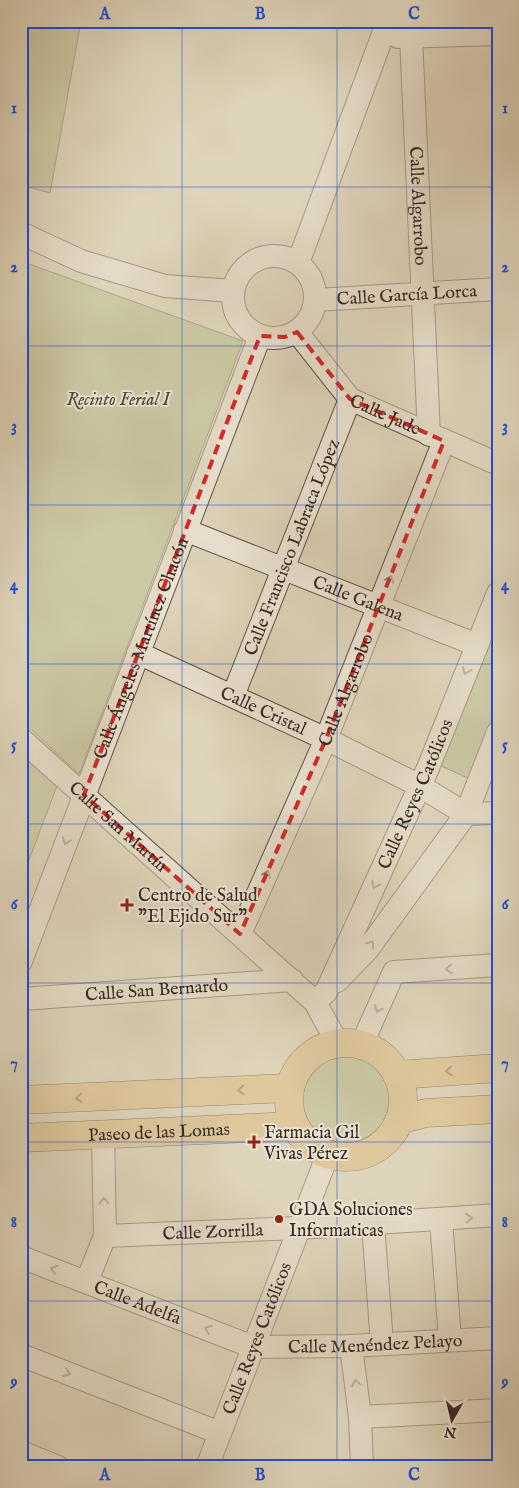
<svg xmlns="http://www.w3.org/2000/svg" width="519" height="1488" font-family="'IM FELL English',serif">
<style>
.green{fill:#b5bc8d;stroke:#767258}
.lines{fill:none;stroke-linecap:round;stroke-linejoin:round}
.minor-casing{stroke:#615449;stroke-width:24}
.major-casing{stroke:#372923;stroke-width:29}
.minor{stroke:#eae3d2;stroke-width:22}
.major{stroke:#dfba7d;stroke-width:28}
.oneway{stroke:#90867a}
.oneway2{stroke:#836a4c}
.marked{fill:none;stroke:#d62828;stroke-width:4;stroke-dasharray:10 6;stroke-linejoin:round}
.grid{fill:none;stroke:#1d4ed8;stroke-width:1;stroke-opacity:0.55}
.poi-dot{fill:#8f2418;stroke:#eae3d2;stroke-width:2}
.labels{text-anchor:middle;stroke-width:4;stroke-linejoin:round;paint-order:stroke}
.street-label{font-size:18px;fill:#372923;stroke:#eae3d2}
.park-label{font-size:18px;font-style:italic;fill:#504638;stroke:#eae3d2}
.poi-label{font-size:18px;fill:#372923;stroke:#eae3d2;text-anchor:start}
.neatline{fill:none;stroke:#1d4ed8;stroke-width:2}
.grid-label{font-size:16px;text-anchor:middle;font-weight:bold;fill:#1d4ed8}
</style>
<rect width="100%" height="100%" fill="#ded4ba"/>
<filter id="stains"><feTurbulence type="fractalNoise" baseFrequency=".004" numOctaves="4"/><feColorMatrix values="0 0 0 0 .2 0 0 0 0 .09 0 0 0 0 .02 0 0 0 .5 -.17"/></filter>
<radialGradient id="worn" r=".72"><stop offset=".6" stop-color="#630" stop-opacity="0"/><stop offset="1" stop-color="#630" stop-opacity=".3"/></radialGradient>
<path class="green" d="M21 21H81L50 193 21 185Z
M21 261 243 341 79 774 21 720Z
M498 615V714L472 780 437 764Z
M21 753 57 786 21 881Z
M297 1099a49 49 0 1 1 98 0a49 49 0 1 1-98 0Z"/>
<g class="lines">
<g class="minor-casing">
<g id="minor">
<path d="M398 37 498 34"/>
<path id="s1" d="M411 37 429 435"/>
<path d="M21 233 81 261 165 286 233 291"/>
<circle cx="274" cy="297" r="41"/>
<path d="M298 263 388 21"/>
<path id="s2" d="M316 300 498 289"/>
<path id="s3" d="M297 332 350 399 498 464"/>
<path id="s4" d="M185 530 477 645"/>
<path id="s5" d="M138 653 326 739 420 786 466 814"/>
<path id="s6" d="M233 696 350 399"/>
<path id="s7" d="M21 739 315 1002 338 1044"/>
<path d="M466 814 498 813"/>
<path id="s8" d="M240 934 326 739 444 441"/>
<path id="s9" d="M21 961 260 336"/>
<path d="M337 981 368 949 466 814 498 732"/>
<path id="s10" d="M21 999 292 980"/>
<path id="s11" d="M315 1002 326 992 428 768 498 593"/>
<path d="M361 1046 394 972 498 965"/>
<path d="M441 1220 450 1340"/>
<path d="M373 1224 382 1344"/>
<path id="s12" d="M105 1236 299 1228 498 1215"/>
<path id="s13" d="M21 1257 253 1347 351 1346 498 1338"/>
<path d="M87 1281 105 1236 103 1135"/>
<path d="M351 1346 360 1417 362 1467"/>
<path d="M21 1355 220 1433"/>
<path d="M360 1417 498 1410"/>
<path d="M21 1452 58 1467"/>
<path id="s14" d="M207 1467 328 1154"/>
</g>
</g>
<g class="major-casing">
<g id="major">
<circle cx="346" cy="1100" r="57"/>
<path d="M397 1075 498 1068"/>
<path d="M21 1100 290 1088"/>
<path d="M399 1120 426 1113 498 1109"/>
<path id="s15" d="M21 1138 295 1126"/>
</g>
</g>
<use href="#minor" class="minor"/>
<use href="#major" class="major"/>
</g>
<defs><path id="oneway-chevron" d="M-2-3.5L2.5 0L-2 3.5" fill="none" stroke-width="1.6" stroke-linecap="round" stroke-linejoin="round" transform="scale(1.25)"/></defs>
<g class="oneway">
<use href="#oneway-chevron" transform="translate(390 579) rotate(-69)"/>
<use href="#oneway-chevron" transform="translate(466 671) rotate(111)"/>
<use href="#oneway-chevron" transform="translate(66 841) rotate(111)"/>
<use href="#oneway-chevron" transform="translate(267 874) rotate(-66)"/>
<use href="#oneway-chevron" transform="translate(375 885) rotate(115)"/>
<use href="#oneway-chevron" transform="translate(371 944) rotate(-53)"/>
<use href="#oneway-chevron" transform="translate(449 969) rotate(176)"/>
<use href="#oneway-chevron" transform="translate(378 1009) rotate(114)"/>
<use href="#oneway-chevron" transform="translate(104 1201) rotate(-92)"/>
<use href="#oneway-chevron" transform="translate(469 1218) rotate(-5)"/>
<use href="#oneway-chevron" transform="translate(54 1269) rotate(-160)"/>
<use href="#oneway-chevron" transform="translate(208 1329) rotate(-159)"/>
<use href="#oneway-chevron" transform="translate(67 1373) rotate(21)"/>
<use href="#oneway-chevron" transform="translate(356 1383) rotate(-98)"/>
</g>
<g class="oneway2">
<use href="#oneway-chevron" transform="translate(449 1071) rotate(176)"/>
<use href="#oneway-chevron" transform="translate(241 1090) rotate(177)"/>
<use href="#oneway-chevron" transform="translate(79 1098) rotate(177)"/>
</g>
<path d="M0 0H519V1488H0ZM297 332 350 399 444 441 326 739 240 934 84 795 260 336 285 337Z" fill="#ded4ba" fill-opacity=".55" fill-rule="evenodd"/>
<path class="marked" d="M297 332 350 399 444 441 326 739 240 934 84 795 260 336 285 337Z"/>
<path class="grid" d="M182 21V1467M337 21V1467M21 187H498M21 346H498M21 505H498M21 664H498M21 824H498M21 983H498M21 1142H498M21 1301H498"/>
<g class="poi-dot">
<path d="M124.5 897.5h5v5h5v5h-5v5h-5v-5h-5v-5h5z"/>
<path d="M251.5 1134.5h5v5h5v5h-5v5h-5v-5h-5v-5h5z"/>
<circle cx="279" cy="1219" r="5"/>
</g>
<g class="labels">
<g class="street-label">
<text dy="6" stroke="none"><textPath href="#s1" startOffset="169">Calle Algarrobo</textPath></text>
<text dy="6" stroke="none"><textPath href="#s2" startOffset="91">Calle García Lorca</textPath></text>
<text dy="6" stroke="none"><textPath href="#s3" startOffset="124">Calle Jade</textPath></text>
<text dy="6" stroke="none"><textPath href="#s6" startOffset="160">Calle Francisco Labraca López</textPath></text>
<text dy="6" stroke="none"><textPath href="#s4" startOffset="186">Calle Galena</textPath></text>
<text dy="6" stroke="none"><textPath href="#s9" startOffset="335">Calle Ángeles Martínez Chacón</textPath></text>
<text dy="6" stroke="none"><textPath href="#s8" startOffset="266">Calle Algarrobo</textPath></text>
<text dy="6" stroke="none"><textPath href="#s5" startOffset="138">Calle Cristal</textPath></text>
<text dy="6" stroke="none"><textPath href="#s11" startOffset="232">Calle Reyes Católicos</textPath></text>
<text dy="6" stroke="none"><textPath href="#s7" startOffset="131">Calle San Martín</textPath></text>
<text dy="6" stroke="none"><textPath href="#s10" startOffset="136">Calle San Bernardo</textPath></text>
<text dy="6" stroke="none"><textPath href="#s15" startOffset="138">Paseo de las Lomas</textPath></text>
<text dy="6" stroke="none"><textPath href="#s12" startOffset="108">Calle Zorrilla</textPath></text>
<text dy="6" stroke="none"><textPath href="#s13" startOffset="125">Calle Adelfa</textPath></text>
<text dy="6" stroke="none"><textPath href="#s14" startOffset="138">Calle Reyes Católicos</textPath></text>
<text dy="6" stroke="none"><textPath href="#s13" startOffset="371">Calle Menéndez Pelayo</textPath></text>
</g>
<g class="park-label">
<text x="118" y="405">Recinto Ferial I</text>
</g>
<g class="poi-label">
<text x="138" y="901">Centro de Salud<tspan x="138" dy="21">"El Ejido Sur"</tspan></text>
<text x="264" y="1138">Farmacia Gil<tspan x="264" dy="21">Vivas Pérez</tspan></text>
<text x="289" y="1215">GDA Soluciones<tspan x="289" dy="21">Informaticas</tspan></text>
</g>
</g>
<rect width="519" height="1488" fill="none" stroke="#ded4ba" stroke-width="55"/>
<g transform="translate(452 1420) rotate(188)" stroke="#eae3d2" stroke-width="4" paint-order="stroke">
<path d="M0-4L9 19L0 12L-9 19Z" fill="#372923"/>
<text y="-8" font-size="14" font-weight="bold" text-anchor="middle" fill="#372923">N</text>
</g>
<rect x="28" y="28" width="464" height="1432" class="neatline"/>
<g class="grid-label">
<text x="105" y="19">A</text>
<text x="260" y="19">B</text>
<text x="414" y="19">C</text>
<text x="14" y="113">1</text>
<text x="505" y="113">1</text>
<text x="14" y="272">2</text>
<text x="505" y="272">2</text>
<text x="14" y="431">3</text>
<text x="505" y="431">3</text>
<text x="14" y="590">4</text>
<text x="505" y="590">4</text>
<text x="14" y="750">5</text>
<text x="505" y="750">5</text>
<text x="14" y="909">6</text>
<text x="505" y="909">6</text>
<text x="14" y="1068">7</text>
<text x="505" y="1068">7</text>
<text x="14" y="1227">8</text>
<text x="505" y="1227">8</text>
<text x="14" y="1387">9</text>
<text x="505" y="1387">9</text>
<text x="105" y="1480">A</text>
<text x="260" y="1480">B</text>
<text x="414" y="1480">C</text>
</g>
<rect width="100%" height="100%" filter="url(#stains)"/>
<rect width="100%" height="100%" fill="url(#worn)"/>
</svg>
